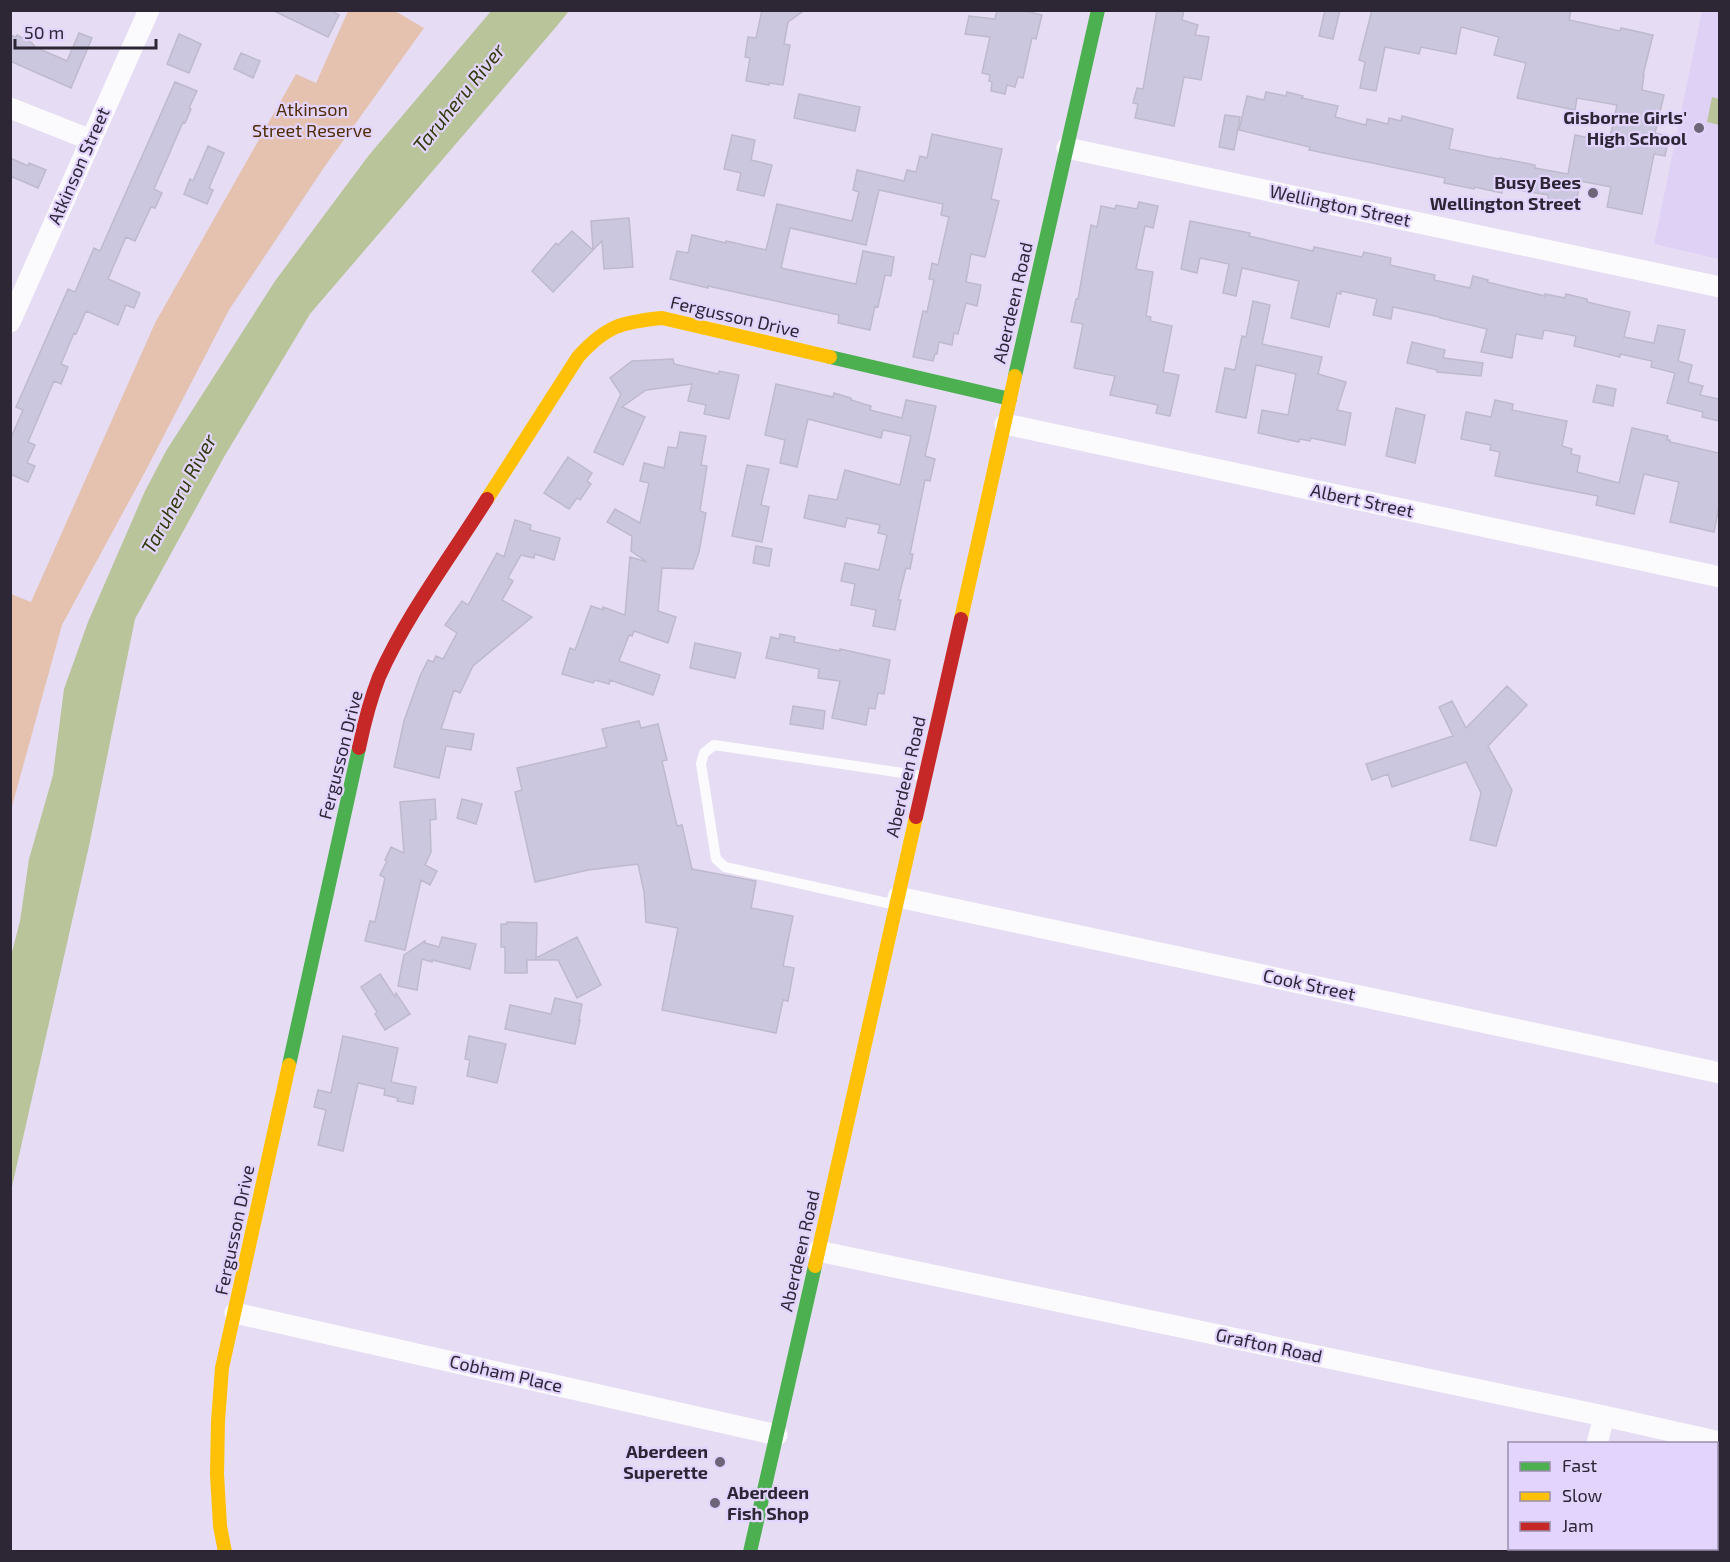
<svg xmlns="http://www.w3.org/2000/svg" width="1730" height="1562" font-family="'Exo 2',sans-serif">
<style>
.built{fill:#dfd1f6}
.green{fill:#e5c2b0}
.water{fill:#b9c49b}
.building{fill:#cbc7df;stroke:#bebacc;stroke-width:1.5}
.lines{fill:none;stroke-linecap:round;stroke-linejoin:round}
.lane{stroke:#fbfafd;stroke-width:10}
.street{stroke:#fbfafd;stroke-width:21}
.fast{stroke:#4caf50;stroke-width:14}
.slow{stroke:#ffc107;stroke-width:14}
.jam{stroke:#c62828;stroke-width:14}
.poi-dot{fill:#6d6678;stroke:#e3d4fd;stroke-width:2}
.labels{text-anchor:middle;stroke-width:4.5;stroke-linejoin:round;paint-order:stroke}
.park-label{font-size:18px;fill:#512c01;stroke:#e3d4fd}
.poi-label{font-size:18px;font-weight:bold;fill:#2c2635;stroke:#e3d4fd;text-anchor:end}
.street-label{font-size:18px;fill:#2c2635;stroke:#e3d4fd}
.water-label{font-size:20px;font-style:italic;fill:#2f3c06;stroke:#e3d4fd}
</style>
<rect width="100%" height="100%" fill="#e6ddf4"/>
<path class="built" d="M1702 11H1719V259L1654 244Z"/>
<path class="green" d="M348 11H395L424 28 325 166 229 310 145 472 62 625 11 810V594L31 602 155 323 296 74 316 83Z"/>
<path class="water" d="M492 10 569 11 556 27 310 314 224 457 135 619 89 846 11 1191V956L20 921 29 859 53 775 64 689 88 622 145 491 166 451 275 281 369 155Z
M1712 97 1719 99V125L1707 122Z"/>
<path class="building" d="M272 10H330L339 15 328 37Z
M762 10H805L788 22 784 44 790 45 783 85 769 83V85L746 81 750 58 745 57 748 37 756 38Z
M997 10H1021L1042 15 1036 39 1032 38 1023 78 1018 77 1015 87 1007 85 1005 94 991 91 992 82 989 81 990 75 982 73 990 37 965 34 969 16 995 19Z
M1157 10H1184L1182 20 1198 25 1195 35 1209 37 1201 80 1184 77 1174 126 1135 118 1138 104 1133 103 1137 88 1143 89Z
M1325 10H1340L1333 39 1319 36Z
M1372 10H1571L1569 20 1620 31 1621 28 1653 35 1643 75H1644L1642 90 1664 95 1655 133 1669 136 1665 156 1654 154 1642 214 1607 207 1611 187 1580 181 1576 205 1548 200V195L1512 189V190L1502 188V193L1475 187 1474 189 1444 183 1445 178 1309 150 1310 147 1239 130 1247 96 1264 100 1266 92 1286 96 1287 92 1303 96 1302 98 1338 106 1335 117 1366 125 1367 119 1388 124 1389 118 1401 121 1402 116 1453 129 1449 149 1499 159 1500 158 1535 165V168L1568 174 1575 135 1609 142 1617 105 1577 98 1575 110 1517 98 1526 63 1494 55 1499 37 1461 27 1456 54 1421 47 1419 54 1385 47 1376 91 1360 88 1365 62 1359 60Z
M79 33 92 38 71 88 10 61V35L16 37 17 35 32 43 35 47 67 61Z
M179 34 201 44 189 73 167 64Z
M241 53 260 61 253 78 234 69Z
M175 82 197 91 189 108 191 109 185 123 183 122 154 189 162 193 155 208 151 207 135 241 126 237 108 279 140 293 134 308 126 305 118 325 86 311 76 334 74 333 61 364 68 367 61 384 54 381 28 442 35 445 27 463 35 466 28 482 10 474V440L23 410 16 407 68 289 75 292 94 248 100 251Z
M799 94 860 107 855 131 794 118Z
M1225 115 1240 117 1234 150 1219 147Z
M932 134 1002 149 991 199 999 201 985 257 971 254 966 282 981 285 977 306 966 303 958 334 954 333 952 345 939 342 937 354H935L933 361 913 357 923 311 927 312 934 280 929 279 932 263 938 265 949 217 941 215 943 204 879 190 866 245 790 228 781 268 856 284 863 251 894 257 891 276 885 275 878 307 875 306 870 330 838 323 839 315 708 286V288L670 279 677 251 688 253 692 235 726 243V241L766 250 777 204 852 221 859 192 853 190 857 170 904 181 907 170 916 172 920 156 927 158Z
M732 135 755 140 751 160 772 165 764 196 737 190 741 173 724 169Z
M208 146 224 153 209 188 213 190 207 204 184 194 190 179 193 181Z
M10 158 28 166 29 163 46 170 38 188 10 176Z
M1139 202 1158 206 1153 228 1145 226 1136 269 1153 272 1146 316 1151 317 1150 321 1172 326 1163 372 1179 375 1170 416 1156 413 1158 405 1110 395 1115 376 1074 368 1083 324 1071 322 1076 299H1078L1091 225 1097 227 1101 206 1115 209 1116 205 1137 209Z
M629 218 633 267 604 269 602 241 593 250 591 221Z
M1190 221 1250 233 1249 236 1313 251 1314 247 1362 257 1364 252 1391 258 1390 265 1435 275 1434 280 1470 288 1473 276 1488 280 1487 282 1545 296V294L1565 298 1566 294 1587 299V302L1630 312 1624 337 1654 343 1658 325 1685 330 1678 361 1692 365 1688 382 1703 386 1700 395 1719 399V421L1702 417 1703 412 1667 403 1675 373 1651 367 1652 361 1620 354V357L1574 346 1576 336 1544 330 1542 339 1516 334 1512 358 1481 352 1487 329 1440 318V317L1393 307 1391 319 1373 315 1377 299 1341 291V294L1337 293 1329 327 1291 318 1299 281 1242 268 1236 296 1223 293 1229 264 1200 258 1197 273 1181 269Z
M572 231 593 250 553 292 532 271 556 243 558 245Z
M1253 301 1270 305 1262 344 1322 357 1318 374 1346 382 1337 410 1351 413 1345 445 1311 438 1310 441 1300 439 1299 442 1258 433 1262 410 1288 415 1296 374 1256 365 1246 418 1216 412 1225 368 1235 370 1242 336 1246 337Z
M1412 342 1445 350 1443 358 1483 363 1481 376 1437 372V370L1407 363Z
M673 359 674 364 718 374 719 371 739 375 729 419 704 414 706 405 688 401 692 384 646 390 622 407 645 417 623 465 594 452 621 394 610 378 632 361Z
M776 384 833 397 834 393 851 398V400L871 406 870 410 902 418 906 400 936 406 925 456 935 459 930 481 925 480 910 554H913L910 569 906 568 898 600H901L895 630 873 626 876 610 851 605 855 584 841 581 845 563 879 570 887 535 878 533 880 525 847 518 845 527 804 518 809 495 837 500 845 470 900 485 911 436 883 430 881 438 808 419 797 467 780 463 785 440 765 435Z
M1597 385 1616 389 1613 406 1593 402Z
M1495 400 1513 404 1512 410 1567 421 1562 446 1572 449 1571 454 1580 456 1577 472 1619 483 1632 428 1668 436 1667 440H1670V442L1719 453V506L1714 532 1670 522 1679 482 1644 474 1634 514 1596 505 1598 496 1495 476 1500 452 1490 450 1491 445 1461 439 1466 412 1491 417Z
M1396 408 1425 415 1415 463 1386 456Z
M680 432 706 436 701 465 707 466 700 511 706 513 699 552 693 569 662 568 658 611 676 617 668 643 634 631 632 636 629 635 619 661 660 675 653 695 610 680 609 684 595 680 593 683 562 674 570 648 575 650 591 606 603 610V607L625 615 630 557 647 562 631 551 632 536 607 522 615 509 640 523 649 483 640 481 644 463 664 468 668 447 677 448Z
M568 457 592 473 587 481 591 484 580 500 577 498 569 509 544 493Z
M747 465 769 469 761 505 769 507 762 542 732 536Z
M515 520 531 525 530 530 560 538 554 560 535 554 534 558 521 555 508 578 513 581 502 600 532 617 473 666 460 693 454 690 441 729 474 734 471 750 446 746 439 778 394 767 404 721 420 676 428 660 433 662 436 656 443 659 457 633 445 625 462 601 468 605 497 553 504 557Z
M756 546 772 549 769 566 753 563Z
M780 634 795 637 794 642 840 651V649L890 660 884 694 878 693 875 709 869 708 866 725 832 718 840 681 818 678 819 669 766 658 771 637 779 639Z
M695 643 741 653 735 678 690 668Z
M1507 686 1527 705 1488 746 1512 790 1496 846 1470 840 1481 793 1466 762 1392 787 1388 774 1372 780 1366 764 1453 736 1439 707 1452 701 1466 728Z
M793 706 825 711 823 729 790 724Z
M639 721 641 728 658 724 667 760 662 761 677 826 682 825 692 869 756 881 751 908 793 916 783 966 794 968 788 1001 783 1000 776 1033 662 1010 678 928 646 922 644 892 638 864 588 870 535 882 515 792 522 790 517 768 607 747 602 729Z
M435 799 436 819 430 820 431 852 425 865 437 871 430 885 421 880 405 950 365 941 370 921 375 922 385 878 380 875 387 861 385 860 391 847 404 853 400 802Z
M462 799 482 804 476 824 457 818Z
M507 922 537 923 536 958 577 937 601 985 577 998 558 960H527V973H505V947H501V924H507Z
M442 937 476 944 470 969 432 960V962L422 959 417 990 398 986 404 955 425 941V943L439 947Z
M380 974 395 997 396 993 410 1014 385 1030 375 1014 377 1012 361 987Z
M555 998 582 1004 579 1020H580L575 1044 505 1029 510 1005 551 1014Z
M343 1036 398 1048 391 1082 416 1087 413 1104 397 1101 398 1098 384 1095 385 1089 358 1083 343 1151 318 1145 326 1110 314 1107 318 1090 331 1093Z
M469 1036 506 1044 497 1083 467 1076 470 1060 465 1059Z"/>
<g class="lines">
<path class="lane" d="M896 905 725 867 716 859 701 764 704 753 714 745 923 776"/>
<path class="street" d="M10 108 91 140
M1067 148 1720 287
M10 322 149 10
M1005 424 1720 577
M898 897 1720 1073
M818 1251 1604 1416 1720 1442
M235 1313 777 1435
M1597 1444 1604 1416
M1572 1552V1548"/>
<path class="fast" d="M830 357 1010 399
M1015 376 1098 10
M289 1065 359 748
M750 1552 815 1266"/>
<path class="slow" d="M487 499 578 357C606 326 621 322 662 318L830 357
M961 619 1015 376
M815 1266 916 817
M225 1552 220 1526 217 1474 218 1421 222 1368 289 1065"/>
<path class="jam" d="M359 748C364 724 370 700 379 677 406 616 451 556 487 499
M916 817 961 619"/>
</g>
<g class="poi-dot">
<circle cx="1699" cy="128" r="6"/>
<circle cx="1593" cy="193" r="6"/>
<circle cx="720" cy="1462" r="6"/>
<circle cx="715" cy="1503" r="6"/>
</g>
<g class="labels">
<g class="park-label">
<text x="312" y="116">Atkinson<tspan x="312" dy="21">Street Reserve</tspan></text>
</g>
<g class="poi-label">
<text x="1687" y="124">Gisborne Girls'<tspan x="1687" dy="21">High School</tspan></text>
<text x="1581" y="189">Busy Bees<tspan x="1581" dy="21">Wellington Street</tspan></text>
<text x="708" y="1458">Aberdeen<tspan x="708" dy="21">Superette</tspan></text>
<text x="727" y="1499" text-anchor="start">Aberdeen<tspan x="727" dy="21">Fish Shop</tspan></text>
</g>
<g class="street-label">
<text transform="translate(79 166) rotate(-66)" y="6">Atkinson Street</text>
<text transform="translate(1340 206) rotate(12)" y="6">Wellington Street</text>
<text transform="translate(1013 303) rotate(-77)" y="6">Aberdeen Road</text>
<text transform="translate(735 317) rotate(13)" y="6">Fergusson Drive</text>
<text transform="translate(1362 501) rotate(12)" y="6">Albert Street</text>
<text transform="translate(341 755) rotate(-76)" y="6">Fergusson Drive</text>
<text transform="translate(906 777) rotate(-77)" y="6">Aberdeen Road</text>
<text transform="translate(1309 985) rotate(12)" y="6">Cook Street</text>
<text transform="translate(235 1230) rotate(-78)" y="6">Fergusson Drive</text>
<text transform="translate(800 1251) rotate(-77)" y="6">Aberdeen Road</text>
<text transform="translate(1269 1346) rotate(12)" y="6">Grafton Road</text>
<text transform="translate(506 1374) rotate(13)" y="6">Cobham Place</text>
</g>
<g class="water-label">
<text transform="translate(459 98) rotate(-51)" y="7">Taruheru River</text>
<text transform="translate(179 494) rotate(-61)" y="7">Taruheru River</text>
</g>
</g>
<rect width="1730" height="1562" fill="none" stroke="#2c2635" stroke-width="24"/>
<rect x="1508" y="1442" width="210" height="108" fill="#e3d4fd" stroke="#9a8ead" stroke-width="1.5"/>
<rect x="1520" y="1462" width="30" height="9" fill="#4caf50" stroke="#9a8ead" stroke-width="1.5"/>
<text x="1562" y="1472" font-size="18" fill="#2c2635">Fast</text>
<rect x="1520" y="1492" width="30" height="9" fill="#ffc107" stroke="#9a8ead" stroke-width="1.5"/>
<text x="1562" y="1502" font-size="18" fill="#2c2635">Slow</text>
<rect x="1520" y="1522" width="30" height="9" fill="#c62828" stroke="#9a8ead" stroke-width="1.5"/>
<text x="1562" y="1532" font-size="18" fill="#2c2635">Jam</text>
<path d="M15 39v9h141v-9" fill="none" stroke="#2c2635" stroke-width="3"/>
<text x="24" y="39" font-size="18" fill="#2c2635" stroke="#e3d4fd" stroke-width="4.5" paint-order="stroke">50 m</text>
</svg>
